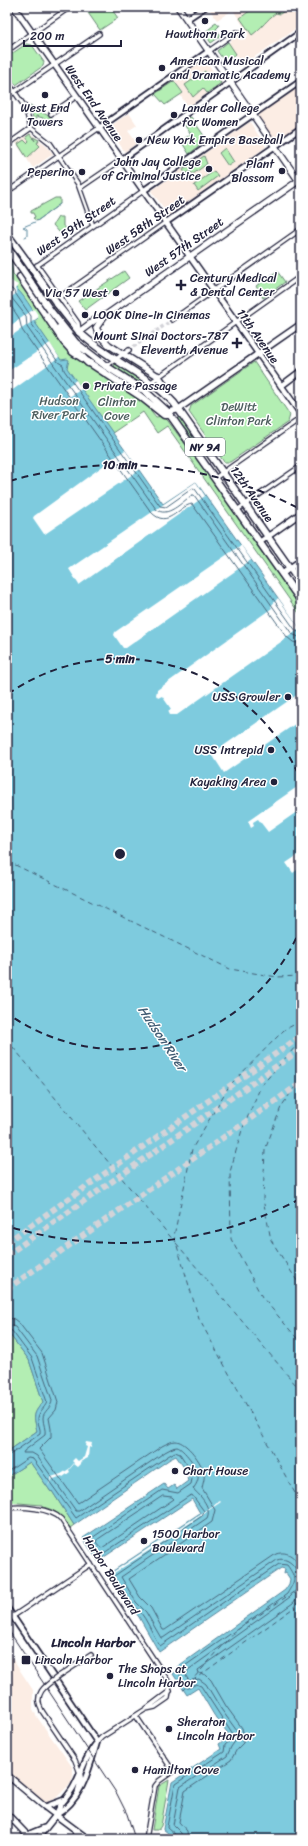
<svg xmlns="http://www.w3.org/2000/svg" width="308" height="1846" font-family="Sriracha,sans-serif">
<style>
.built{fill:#fcede4}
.green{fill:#b3eeb3;stroke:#6a8877}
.water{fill:#7ecbde;stroke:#59879d}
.pier{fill:#fff}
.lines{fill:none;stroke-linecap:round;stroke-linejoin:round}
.shore{stroke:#47667c;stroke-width:1}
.stream{stroke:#59879d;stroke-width:1}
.ferry{stroke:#425d74;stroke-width:1;stroke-dasharray:5 4;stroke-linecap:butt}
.minor-tunnel{stroke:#d3d3d8;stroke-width:3.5;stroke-dasharray:3.5 2;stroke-linecap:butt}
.motorway-tunnel{stroke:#d3d3d8;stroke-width:6;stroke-dasharray:6 3;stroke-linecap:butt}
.minor-casing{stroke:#22223b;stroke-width:6}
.tertiary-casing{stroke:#22223b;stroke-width:8}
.secondary-casing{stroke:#22223b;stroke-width:8}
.primary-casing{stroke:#22223b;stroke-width:8}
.trunk-casing{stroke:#22223b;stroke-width:9}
.motorway-casing{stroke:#22223b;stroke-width:9}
.minor{stroke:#fff;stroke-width:3.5}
.tertiary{stroke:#fff;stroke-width:4.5}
.secondary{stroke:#fff;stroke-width:5}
.primary{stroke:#fff;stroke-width:5.5}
.trunk{stroke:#fff;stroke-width:6}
.motorway{stroke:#fff;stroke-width:6}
.tram{stroke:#22223b;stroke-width:1}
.minor-bridge-casing{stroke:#22223b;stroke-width:6;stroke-linecap:butt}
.motorway-bridge-casing{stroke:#22223b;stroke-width:9;stroke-linecap:butt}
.minor-bridge{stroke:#fff;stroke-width:3.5}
.motorway-bridge{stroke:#fff;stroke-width:6}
.ring{fill:none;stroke:#22223b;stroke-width:2;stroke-dasharray:7 5}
.poi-dot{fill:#22223b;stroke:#fff;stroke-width:1.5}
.labels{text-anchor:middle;stroke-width:3;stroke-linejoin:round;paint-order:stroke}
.shield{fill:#fff;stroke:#646476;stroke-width:1}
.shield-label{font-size:11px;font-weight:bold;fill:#22223b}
.poi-label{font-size:12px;fill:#22223b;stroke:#fff;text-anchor:start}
.street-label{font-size:12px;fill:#22223b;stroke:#fff}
.park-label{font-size:12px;fill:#4e5f5f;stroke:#fff}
.water-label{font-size:13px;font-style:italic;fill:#425d74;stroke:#fff}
.neighbourhood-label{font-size:13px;font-weight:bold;fill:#22223b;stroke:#fff}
.centre{fill:#22223b;stroke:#fff;stroke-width:2}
.ring-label{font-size:12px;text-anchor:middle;font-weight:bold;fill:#22223b;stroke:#fff;stroke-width:3;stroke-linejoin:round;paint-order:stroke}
</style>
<rect width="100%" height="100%" fill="#fff"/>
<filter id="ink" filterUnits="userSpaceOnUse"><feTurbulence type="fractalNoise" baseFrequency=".025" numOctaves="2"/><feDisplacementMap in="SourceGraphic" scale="8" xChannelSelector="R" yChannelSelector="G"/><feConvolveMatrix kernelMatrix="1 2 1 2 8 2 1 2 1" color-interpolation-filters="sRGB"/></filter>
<g filter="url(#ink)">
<path class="built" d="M214 7H301V25L243 65 235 55 225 62 217 51 236 37 241 40 245 39 248 36V33L233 10 217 20 210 10Z
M204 59 222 83 188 107 180 95 183 92 174 81Z
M301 81V128L275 146 253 114Z
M129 113 137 125 128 131 137 143 125 152 108 128Z
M250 122 266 147 169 215 151 191Z
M30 133 46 145 53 154 33 168 16 143Z
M7 1651 33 1690V1709L37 1717 73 1768V1776L71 1783 56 1798 46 1803 7 1770Z"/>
<path class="green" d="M84 7H110L118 18 100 30Z
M255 7H265L266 9 269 7H294L289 11 287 9 280 14 276 13C266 20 263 27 252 35L240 18Z
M216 22 219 26 216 29 221 36 211 43 204 33 214 25 213 24Z
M228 42 236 54 225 62 217 51Z
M26 44 32 45 44 62 43 66 16 85 7 72V57Z
M205 71 209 76 213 73 214 74 221 83 207 93 203 88 193 97 185 85Z
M174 81 183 93 165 105 155 94Z
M30 105 52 118 47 125 44 123 43 118 36 116V121L34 122Z
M191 117 207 140 189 154 181 141 191 134 182 122Z
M30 134 35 141 33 137 39 140 37 143 40 146 27 158 18 144 24 140 27 143 29 141 26 137Z
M225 148 234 162 228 166 219 153Z
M204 156 207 164 193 174 190 171 186 174 183 170Z
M214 171 218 176 198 191 194 185Z
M55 198H60V204L37 221 33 218 35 217 33 213H31V211Z
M58 217H63V226L68 229 63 234 60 233 53 225Z
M7 256 11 262 13 274 71 354 81 361 133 394 148 407 156 417 163 416 168 421 211 479 299 605 301 616 167 426 157 433 143 412 17 498 7 483Z
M124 271 129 278 85 310 78 301Z
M277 271 285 282 263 298 256 286Z
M254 362 290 415 288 422 230 462H224L189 412 191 406Z
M115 363 142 380 139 382 114 367Z
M180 417 219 472 177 419Z
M7 1331 29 1360 43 1402C32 1415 34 1416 37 1431L7 1452Z
M30 1462 51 1492 52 1491 74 1525 70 1528C62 1516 55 1509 42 1507V1505L7 1502V1477Z
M169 1780 161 1826 158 1830H152L159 1786Z"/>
<path class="water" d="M7 281C21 289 29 305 38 318L34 321 61 360 67 359 69 360 67 368 163 504 196 482 300 629 301 628V1839H175L163 1829 172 1782 221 1749 219 1744 230 1736 214 1715 198 1688 187 1695 173 1674 179 1670 177 1667 285 1590 289 1584 290 1579 286 1573 284 1574 285 1569 281 1568 159 1652 139 1617 134 1611 131 1610 107 1575 200 1513 192 1499 98 1561 83 1538 164 1484 168 1489 174 1485 177 1489 188 1481 187 1478 190 1476 176 1456 170 1459 74 1525 52 1491 51 1492 30 1462 7 1477V1452L37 1431C34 1416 32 1415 43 1402L29 1360 7 1331Z"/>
<path class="pier" d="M9 280 18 285 15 289 17 293 7 300V282Z
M34 309 39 317 7 339V328Z
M50 343 59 357 7 394V372Z
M76 380 82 389 69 397 64 389Z
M125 450 139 470 45 534H44L33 518 34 516Z
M196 482 205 496 79 585 69 569Z
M241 545 251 560 126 648H123L114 635 115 632Z
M278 598 301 630H298L177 715H170L168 711 171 709 162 696 158 698 156 695 157 690 272 608 271 606Z
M301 692V720L224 773 213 756V753Z
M301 781V809L268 832 258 819 253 822 254 826 251 828 248 821 300 785 299 783Z
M301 853V867L293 873 286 863Z
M86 1442 92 1443 91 1448 89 1447 88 1458 80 1462 81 1464 78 1467 74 1464 69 1470 70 1472 63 1477 62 1476 51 1480 48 1487 51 1477 61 1474 69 1469 74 1463 72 1461 75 1458 78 1461 84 1457 87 1447 85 1446Z
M220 1501 221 1502 150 1550 114 1573 113 1572Z"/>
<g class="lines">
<path class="shore" d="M7 286 13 290 31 316V323L58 362 63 365 64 370 160 506 166 507 193 488 195 489 296 631 301 633
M7 292 26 316 27 327 156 509C167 519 182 502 192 495H194L292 634 301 638
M7 300 19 318 22 330 151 512C168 530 178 506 192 504L287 637 293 642 301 644
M7 1318 14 1319 19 1323 42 1353 58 1402 56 1410 49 1418 51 1429V1437L39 1449 78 1503 162 1446C166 1444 171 1441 176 1441 187 1442 202 1463 204 1473 205 1478 203 1483 202 1488L215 1510 212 1522 129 1579 140 1597 151 1608 163 1630H165L276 1554C289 1550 295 1558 301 1568
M7 1324 15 1327 37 1356 52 1400C52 1408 43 1411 43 1418 43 1424 46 1429 45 1435L24 1451 23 1453H32L37 1456 76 1511H79L165 1452C169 1450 173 1447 177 1447 183 1448 198 1468 198 1474 199 1480 196 1485 193 1489 201 1496 212 1508 207 1518L121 1577 136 1602 146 1612 161 1638H163L277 1560C291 1555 303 1575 298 1587 296 1591 293 1594 290 1597L188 1670 186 1676 189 1681 199 1679 206 1684 221 1709 237 1731 238 1737 231 1747 227 1756 180 1787 173 1825 181 1833 182 1839
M7 1329 12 1331 32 1358 47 1402C45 1408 37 1413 38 1420 38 1426 41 1428 40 1434L11 1454 7 1455
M7 1472 28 1458 33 1459 76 1518 168 1456 175 1452 180 1454 193 1474 191 1484 178 1493 162 1490 89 1540 98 1554 101 1555 189 1496 192 1495 204 1511 202 1516 114 1576 133 1606C145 1612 152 1635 160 1646L279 1564 287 1565C297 1579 295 1580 287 1594L182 1668 180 1676 187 1688H189L196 1684 201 1686 233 1735 232 1739 225 1745 224 1752 175 1784 167 1827 176 1835 177 1839
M163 1496 172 1497 174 1499 102 1548 100 1547 96 1542 97 1540Z
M188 1839 187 1831 179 1822 185 1791 231 1760 237 1749 243 1743 244 1737 242 1728 226 1706 211 1680 206 1675 199 1673 198 1670 293 1603 301 1593"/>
<path class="stream" d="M37 221 60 204
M25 237 27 236V229L23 227 35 222"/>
<path class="ferry" d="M7 861 230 969 277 977 301 976
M301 1021 284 1030 229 1086 192 1149 174 1236 199 1319 301 1504
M7 1040 174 1241
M301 1043 296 1046 261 1086 242 1130 230 1172 231 1239 262 1297 301 1343
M301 1078 281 1107 265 1150 263 1199 271 1240 301 1287
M176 1243 301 1391
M192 1681 292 1609 301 1599
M183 1690 237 1630 301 1587"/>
<path class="minor-tunnel" d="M129 350 172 320"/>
<path class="motorway-tunnel" d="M7 1242 301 1036
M7 1255 301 1049
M7 1289 301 1083"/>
<g class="minor-casing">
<path id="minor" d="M7 51 70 7
M209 51 236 32 242 33
M7 81 25 107 31 128 50 143 78 184 93 226
M7 97 99 34
M51 114 77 96
M7 145 31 128
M80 188 121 160
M7 192 99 128
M37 265 78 323 79 331
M25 274 143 191
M60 297 165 223
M172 320 301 229
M106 366 129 350
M140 390 301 276
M215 478 301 418
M237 510 301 466
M7 1508C21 1506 51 1508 61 1519L170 1684 168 1698 155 1707 146 1709
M12 1617 91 1564
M59 1676 91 1655
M42 1711 75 1760 80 1773
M136 1716 173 1771 159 1781 155 1786 146 1839
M97 1742 102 1737 146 1709 170 1691
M73 1828 75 1834 82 1839"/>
</g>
<g class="tertiary-casing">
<path id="tertiary" d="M187 19 205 7
M99 128 209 51
M121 160 301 32
M143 191 301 81
M165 223 301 128
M7 1608 97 1742
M78 1791 81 1780 80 1773
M56 1815C82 1800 89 1769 97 1742
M56 1815C59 1804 67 1798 73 1788 81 1774 85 1758 95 1745"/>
</g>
<g class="secondary-casing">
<path id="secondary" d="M14 7 301 414
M281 386 301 371
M168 412 177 410 301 324
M260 542 301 513
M282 574 301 560
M7 1775 45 1807 88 1839
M45 1807 64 1800
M7 1814 31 1839
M27 1835 44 1828
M37 1839 56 1815"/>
</g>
<g class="primary-casing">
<path id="primary" d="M178 7 301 184
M103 318 96 328 102 338 109 345 158 376
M79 332 95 320 106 315 301 179"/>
</g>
<g class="trunk-casing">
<path id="trunk" d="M20 277 64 342 73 352 140 396 164 415H170
M79 332C108 360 146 373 174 403L301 584
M106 366 145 391 168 412 301 601
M158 376 163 383 162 391"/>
</g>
<g class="motorway-casing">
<path id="motorway" d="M7 234 26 260
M57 304 79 332
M50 310 76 343 106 366
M60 327 68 341 88 363"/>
</g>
<use href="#minor" class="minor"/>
<use href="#tertiary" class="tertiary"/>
<use href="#secondary" class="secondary"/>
<use href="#primary" class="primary"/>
<use href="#trunk" class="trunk"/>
<use href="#motorway" class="motorway"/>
<path class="tram" d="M7 1628 117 1794 127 1814 135 1839"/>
<g class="minor-bridge-casing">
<path id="minor-bridge" d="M42 1711C32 1694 46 1685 59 1676"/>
</g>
<g class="motorway-bridge-casing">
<path id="motorway-bridge" d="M8 249 50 310
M26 260 57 304"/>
</g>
<use href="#minor-bridge" class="minor-bridge"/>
<use href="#motorway-bridge" class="motorway-bridge"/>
</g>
</g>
<g class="ring">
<path d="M301 927A195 195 0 0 1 8 1014M8 694A195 195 0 0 1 301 781"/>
<path d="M300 1199A389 389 0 0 1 10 1227M10 481A389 389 0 0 1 300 509"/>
</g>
<g class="poi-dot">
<circle cx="205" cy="21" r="4"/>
<circle cx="162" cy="68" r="4"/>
<circle cx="45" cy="95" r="4"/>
<circle cx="174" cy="115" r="4"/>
<circle cx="139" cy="140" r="4"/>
<circle cx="209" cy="169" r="4"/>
<circle cx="282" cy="171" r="4"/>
<circle cx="82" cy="172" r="4"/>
<path d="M179 279h4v4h4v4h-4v4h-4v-4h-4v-4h4z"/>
<circle cx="116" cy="293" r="4"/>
<circle cx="85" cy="315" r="4"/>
<path d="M235 337h4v4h4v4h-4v4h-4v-4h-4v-4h4z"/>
<circle cx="86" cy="386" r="4"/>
<circle cx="288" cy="697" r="4"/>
<circle cx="271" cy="750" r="4"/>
<circle cx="274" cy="782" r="4"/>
<circle cx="175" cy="1471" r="4"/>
<circle cx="144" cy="1541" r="4"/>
<rect x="21" y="1655" width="10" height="10" rx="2"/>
<circle cx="110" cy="1676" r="4"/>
<circle cx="169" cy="1729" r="4"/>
<circle cx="135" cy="1770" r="4"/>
</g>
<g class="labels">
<rect class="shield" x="185" y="438" width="40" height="18" rx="3"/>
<g class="shield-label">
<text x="205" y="451">NY 9A</text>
</g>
<g class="poi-label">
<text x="205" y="38" text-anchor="middle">Hawthorn Park</text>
<text x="170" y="65">American Musical<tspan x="170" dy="14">and Dramatic Academy</tspan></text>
<text x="45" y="112" text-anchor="middle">West End<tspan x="45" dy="14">Towers</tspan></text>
<text x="182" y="112">Lander College<tspan x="182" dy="14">for Women</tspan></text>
<text x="147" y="144">New York Empire Baseball</text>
<text x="201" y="166" text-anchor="end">John Jay College<tspan x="201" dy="14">of Criminal Justice</tspan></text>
<text x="274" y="168" text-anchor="end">Plant<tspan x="274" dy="14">Blossom</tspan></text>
<text x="74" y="176" text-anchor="end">Peperino</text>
<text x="190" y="282">Century Medical<tspan x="190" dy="14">&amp; Dental Center</tspan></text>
<text x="108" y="297" text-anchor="end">Via 57 West</text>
<text x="93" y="319">LOOK Dine-in Cinemas</text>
<text x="228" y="340" text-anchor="end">Mount Sinai Doctors-787<tspan x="228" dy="14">Eleventh Avenue</tspan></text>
<text x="94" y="390">Private Passage</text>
<text x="280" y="701" text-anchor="end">USS Growler</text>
<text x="263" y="754" text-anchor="end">USS Intrepid</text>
<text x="266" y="786" text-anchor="end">Kayaking Area</text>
<text x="183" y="1475">Chart House</text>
<text x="152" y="1538">1500 Harbor<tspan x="152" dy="14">Boulevard</tspan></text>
<text x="35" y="1664">Lincoln Harbor</text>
<text x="118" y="1673">The Shops at<tspan x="118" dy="14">Lincoln Harbor</tspan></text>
<text x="177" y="1726">Sheraton<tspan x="177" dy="14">Lincoln Harbor</tspan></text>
<text x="143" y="1774">Hamilton Cove</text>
</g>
<g class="street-label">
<text transform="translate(94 103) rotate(55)" y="4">West End Avenue</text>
<text transform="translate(145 225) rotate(-35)" y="4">West 58th Street</text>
<text transform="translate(76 226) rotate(-35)" y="4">West 59th Street</text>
<text transform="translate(184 247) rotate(-35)" y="4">West 57th Street</text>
<text transform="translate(258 336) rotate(55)" y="4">11th Avenue</text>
<text transform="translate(252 494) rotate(55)" y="4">12th Avenue</text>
<text transform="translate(111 1575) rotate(57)" y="4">Harbor Boulevard</text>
</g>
<g class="park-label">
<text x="59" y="405">Hudson<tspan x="59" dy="14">River Park</tspan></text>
<text x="117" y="406">Clinton<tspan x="117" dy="14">Cove</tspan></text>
<text x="239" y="411">DeWitt<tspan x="239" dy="14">Clinton Park</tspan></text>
</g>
<g class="water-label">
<text transform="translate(163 1038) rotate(56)" y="5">Hudson River</text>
</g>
<g class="neighbourhood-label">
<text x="93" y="1647">Lincoln Harbor</text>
</g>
</g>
<circle cx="120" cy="854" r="6" class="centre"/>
<g class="ring-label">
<text x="120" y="469">10 min</text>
<text x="120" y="663">5 min</text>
</g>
<rect width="308" height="1846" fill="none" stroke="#fff" stroke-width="24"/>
<rect x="12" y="12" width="284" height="1822" fill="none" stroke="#22223b" stroke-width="1.5" filter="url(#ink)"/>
<path d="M24 40v6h97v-6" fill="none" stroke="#22223b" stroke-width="2"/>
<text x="30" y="40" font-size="12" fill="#22223b" stroke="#ffffff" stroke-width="3" paint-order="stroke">200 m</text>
</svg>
